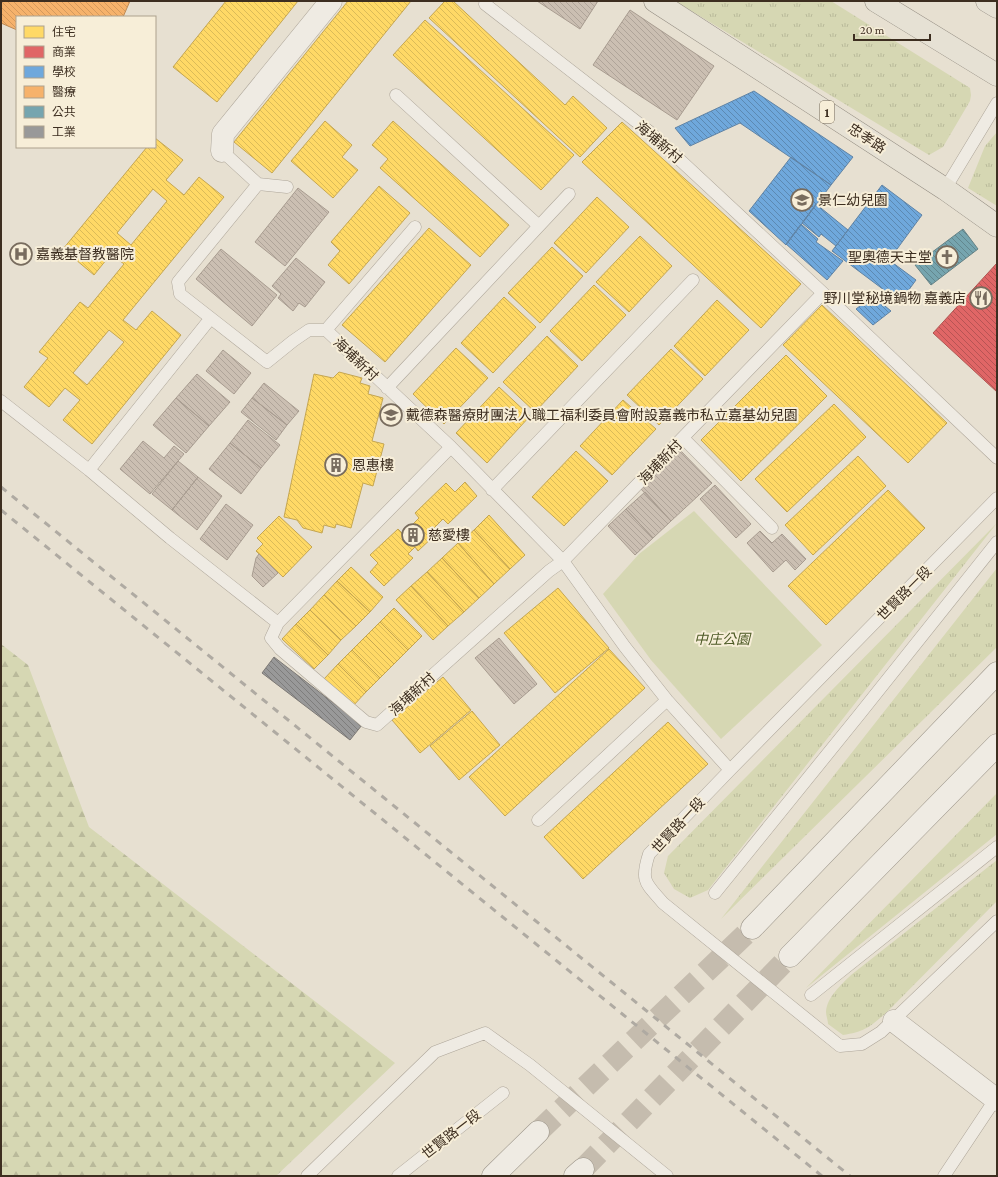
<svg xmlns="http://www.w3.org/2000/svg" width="998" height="1177" font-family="'Crimson Pro','Noto Sans TC',serif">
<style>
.grass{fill:url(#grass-tufts)}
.forest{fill:url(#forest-firs)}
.green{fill:#d6d7b3}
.homes{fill:url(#homes-back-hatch);stroke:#c5a651;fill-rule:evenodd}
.shops{fill:url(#shops-back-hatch);stroke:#af5551}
.schools{fill:url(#schools-back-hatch);stroke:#6083a4}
.health{fill:url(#health-back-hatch);stroke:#be8a54}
.public{fill:url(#public-back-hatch);stroke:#658184}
.industry{fill:url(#industry-back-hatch);stroke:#7d7975}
.building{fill:url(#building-back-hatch);stroke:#a89c90}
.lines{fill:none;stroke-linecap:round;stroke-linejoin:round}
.secondary-tunnel{stroke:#c5bcae;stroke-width:22;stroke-dasharray:22 11;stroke-linecap:butt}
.lane-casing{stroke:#ada599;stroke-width:13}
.street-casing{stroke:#ada599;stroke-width:23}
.secondary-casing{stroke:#9c958a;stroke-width:23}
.primary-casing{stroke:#928b80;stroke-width:23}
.lane{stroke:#efebe3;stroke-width:12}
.street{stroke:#efebe3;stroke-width:22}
.secondary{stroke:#efebe3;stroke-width:22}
.primary{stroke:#e6e1d4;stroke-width:22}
.rail{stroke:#afaaa2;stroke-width:3;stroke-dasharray:7 7;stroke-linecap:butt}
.labels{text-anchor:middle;stroke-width:4;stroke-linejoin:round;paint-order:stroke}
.shield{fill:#f7eed8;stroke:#756857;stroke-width:1}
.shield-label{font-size:13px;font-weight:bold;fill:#3d2e20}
.street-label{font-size:14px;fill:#3d2e20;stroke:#f7eed8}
.poi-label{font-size:14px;fill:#3d2e20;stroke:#f7eed8;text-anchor:start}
.park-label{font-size:14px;font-style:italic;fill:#4d5a26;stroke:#f7eed8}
</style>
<defs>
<pattern id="grass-tufts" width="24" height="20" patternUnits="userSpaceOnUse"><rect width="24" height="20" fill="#d6d7b3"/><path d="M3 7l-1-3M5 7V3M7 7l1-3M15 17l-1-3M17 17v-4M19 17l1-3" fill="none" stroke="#b9b99a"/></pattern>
<pattern id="forest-firs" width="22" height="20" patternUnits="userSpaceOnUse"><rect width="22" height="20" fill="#d6d7b3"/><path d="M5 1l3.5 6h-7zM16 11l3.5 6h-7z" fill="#b9b99a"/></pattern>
<pattern id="homes-back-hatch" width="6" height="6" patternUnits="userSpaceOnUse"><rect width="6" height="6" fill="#ffd966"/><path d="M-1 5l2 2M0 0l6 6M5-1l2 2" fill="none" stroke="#dbbb58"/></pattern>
<pattern id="shops-back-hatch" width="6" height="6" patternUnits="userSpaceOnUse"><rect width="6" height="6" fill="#e06666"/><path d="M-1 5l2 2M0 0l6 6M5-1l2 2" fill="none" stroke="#b75454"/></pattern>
<pattern id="schools-back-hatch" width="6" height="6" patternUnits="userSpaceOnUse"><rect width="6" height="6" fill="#6fa8dc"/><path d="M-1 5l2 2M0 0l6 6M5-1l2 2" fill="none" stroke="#5c89b2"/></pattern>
<pattern id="health-back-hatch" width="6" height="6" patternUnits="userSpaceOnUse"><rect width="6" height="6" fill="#f6b26b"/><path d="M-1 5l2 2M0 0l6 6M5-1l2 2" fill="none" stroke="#d4995c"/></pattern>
<pattern id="public-back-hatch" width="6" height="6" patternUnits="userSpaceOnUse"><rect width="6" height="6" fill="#76a5af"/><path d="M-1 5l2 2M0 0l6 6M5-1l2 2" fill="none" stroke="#62878e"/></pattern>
<pattern id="industry-back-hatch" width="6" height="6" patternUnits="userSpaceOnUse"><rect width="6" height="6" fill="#999"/><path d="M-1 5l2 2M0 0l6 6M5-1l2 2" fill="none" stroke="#7e7d7c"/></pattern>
<pattern id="building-back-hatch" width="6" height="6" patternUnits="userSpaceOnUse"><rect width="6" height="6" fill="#cbbfb2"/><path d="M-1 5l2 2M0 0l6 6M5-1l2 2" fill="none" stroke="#afa499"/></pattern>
</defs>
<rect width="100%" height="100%" fill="#e7e0d1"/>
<path class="grass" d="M675 1H831L970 88 971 95 970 101 943 147 929 155Z
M997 132V206L968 188 985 146Z
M997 523 708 890 690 898 674 889 664 873 668 856Z
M997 568V647L721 919Z
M997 793V834L806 988Z
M997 860V901L886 1013C870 1027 864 1032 843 1035L828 1024C828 1020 826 1016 826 1012 827 997 841 985 851 975Z"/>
<path class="forest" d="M1 644 28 665 89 827 395 1063 276 1176H1Z"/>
<path class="green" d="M694 511 822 645 721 739 651 660 603 594 639 554Z"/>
<path class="homes" d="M226 1H298L217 102 173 67Z
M348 1H411L272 173 234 142Z
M445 1H453L565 105 573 96 607 128 580 157 429 18Z
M425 20 574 155 541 190 393 55Z
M325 121 352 145 342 157 358 170 333 198 291 161Z
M393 121 509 225 480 257 380 168 388 159 372 145Z
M622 122 801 284 761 328 582 162Z
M155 138 183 160 166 180 184 195 199 177 224 197 123 320 136 330 152 311 181 335 92 444 63 420 80 400 65 388 49 407 24 387 48 358 39 352 80 302 88 308 124 264 111 254 94 275 63 249 147 147H155ZM153 189 167 201 131 245 117 233ZM109 330 124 342 87 385 73 373Z
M379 186 410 213 349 284 328 265 340 251 331 242Z
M597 197 629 227 586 273 554 243Z
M429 228 471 265 385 362 342 325Z
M640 236 672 266 629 312 596 282Z
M552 247 583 276 540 323 508 293Z
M594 285 626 315 582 361 550 331Z
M504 297 536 327 493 373 461 343Z
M717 300 749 330 705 376 674 346Z
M822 305 947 423 908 463 783 345Z
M547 336 578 366 535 412 503 382Z
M456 348 488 378 444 424 413 394Z
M671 349 703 379 659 425 627 395Z
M786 355 827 396 741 481 701 440Z
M339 372 362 378 360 383 370 386 368 394 383 398 372 441 384 444 373 486 363 483 351 528 336 524 335 528 324 525 322 533 303 528 297 520 284 517 314 374 333 378Z
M499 387 530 416 487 463 456 433Z
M623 400 656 429 612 475 580 446Z
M834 404 866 437 787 512 755 479Z
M576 451 608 481 564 526 532 497Z
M858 456 886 486 813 555 785 525Z
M465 482 477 496 448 524 443 519 431 531 435 535 418 551 415 547 408 554 413 558 384 586 370 572 378 563 370 555 398 529 403 534 419 518 415 513 446 483 455 492Z
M888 490 925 528 826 625 788 586Z
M489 515 525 555 510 569 474 530Z
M279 516 312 547 283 577 256 551 263 544 257 538Z
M474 530 510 569 494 584 458 543Z
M458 543 494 584 479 598 442 558Z
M442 558 479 598 464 612 427 572Z
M351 567 383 597 370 612 337 581Z
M427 572 464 612 448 626 411 586Z
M337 581 370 612 356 626 324 595Z
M411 586 448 626 433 640 396 600Z
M558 588 609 648 555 693 504 633Z
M324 595 356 626 341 640 310 610Z
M394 608 422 636 408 650 380 622Z
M310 610 341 640 328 655 296 624Z
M380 622 408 650 394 664 366 636Z
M296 624 328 655 314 669 282 639Z
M366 636 394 664 380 678 352 650Z
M609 649 645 688 505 816 469 777Z
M352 650 380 678 366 692 338 664Z
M338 664 366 692 352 707 324 679Z
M443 677 471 710 420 753 392 720Z
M472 711 500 745 459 780 430 746Z
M668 722 708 764 583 879 544 837Z"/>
<path class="shops" d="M997 263V392L933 333Z"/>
<path class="schools" d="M754 91 853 157 831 185 740 123 690 146 675 128Z
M791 157 831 185 786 245 749 211Z
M882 185 922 215 889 260 916 280 900 302 832 251Z
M816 204 848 230 836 246 821 234 819 237 802 223Z
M801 224 818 239 816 242 843 261 827 280 786 244Z
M873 296 891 311 873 325 856 309Z"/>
<path class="health" d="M1 1H130L123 17H17V30L1 23Z"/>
<path class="public" d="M963 229 978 249 931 285 915 265Z"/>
<path class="industry" d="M274 657 362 725 350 740 262 673Z"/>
<path class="building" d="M537 1H598L580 29Z
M630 10 714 66 677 120 593 65Z
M298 188 329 212 285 266 255 242Z
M221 249 277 295 252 326 196 279Z
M296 258 325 282 305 307 299 303 293 311 278 298 281 294 272 286Z
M223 350 251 373 234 394 206 371Z
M197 374 230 402 209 426 176 398Z
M264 383 299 411 287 425 252 398Z
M176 398 209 426 186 453 153 425Z
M252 398 287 425 276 440 241 412Z
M248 420 280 445 261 468 230 443Z
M143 441 164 458 174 446 184 454 150 494 120 469Z
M230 443 261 468 241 494 209 469Z
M680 450 712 483 671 521 640 488Z
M178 461 198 477 172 510 152 494Z
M198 477 222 496 197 530 172 510Z
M715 485 751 524 736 538 700 499Z
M645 492 671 521 653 538 626 509Z
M226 504 253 525 227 560 200 539Z
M626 509 653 538 635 555 608 526Z
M760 531 772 543 782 534 806 559 795 570 786 560 773 572 747 543Z
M259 554 278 573 263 587 252 576 256 558Z
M499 638 537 684 514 704 475 658Z"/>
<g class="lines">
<path class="secondary-tunnel" d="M538 1132 752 928
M583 1169 790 956"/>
<g class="lane-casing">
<path id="lane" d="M485 4 651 133 823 293 997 458
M396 95 539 226
M222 151 258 184 178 282 180 294 267 362 293 341 309 330H326L451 447 563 561 625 647 667 700 730 770
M258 184 287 187
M945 189 997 103
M326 330 415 227
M387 388 569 194
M1 401 89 470 170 538 278 623 451 447
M683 438 772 528
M89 470 210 319
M492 490 693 280
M997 498 730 770 649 854C640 882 646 883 663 903L840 1046 862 1044 881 1032 997 921
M278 623 271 638 280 649 366 722 377 725 549 571 563 561 823 293
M538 820 667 700
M715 893 859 715 997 542
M811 995 997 847
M307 1176 435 1052 485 1033 530 1065 667 1176
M398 1176 503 1093
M944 1176 996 1098"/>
</g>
<g class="street-casing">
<path id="street" d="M222 151 223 134 331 1
M894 1021 997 1100"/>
</g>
<g class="secondary-casing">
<path id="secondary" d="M752 928 997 673
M790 956 997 745
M493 1176 538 1132
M575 1176 583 1169"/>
</g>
<g class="primary-casing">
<path id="primary" d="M655 1 945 189 997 226
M876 1 997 75
M987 1 997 7"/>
</g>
<use href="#lane" class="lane"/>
<use href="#street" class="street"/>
<use href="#secondary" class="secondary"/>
<use href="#primary" class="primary"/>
<path class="rail" d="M1 487 850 1176
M1 510 822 1176"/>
</g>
<defs>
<g id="school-ring" transform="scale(1.15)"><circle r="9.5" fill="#f7eed8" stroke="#786c5e" stroke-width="1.5"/><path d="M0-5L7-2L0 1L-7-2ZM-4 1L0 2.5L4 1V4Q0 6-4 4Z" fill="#786c5e"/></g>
<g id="hospital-ring" transform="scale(1.15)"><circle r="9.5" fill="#f7eed8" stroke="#786c5e" stroke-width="1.5"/><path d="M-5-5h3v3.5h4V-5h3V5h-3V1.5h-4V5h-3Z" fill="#786c5e"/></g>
<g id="church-ring" transform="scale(1.15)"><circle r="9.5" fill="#f7eed8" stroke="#786c5e" stroke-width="1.5"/><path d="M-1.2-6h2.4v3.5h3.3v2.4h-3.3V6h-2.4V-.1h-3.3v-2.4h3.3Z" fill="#786c5e"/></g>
<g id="restaurant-ring" transform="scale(1.15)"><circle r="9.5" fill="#f7eed8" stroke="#786c5e" stroke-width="1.5"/><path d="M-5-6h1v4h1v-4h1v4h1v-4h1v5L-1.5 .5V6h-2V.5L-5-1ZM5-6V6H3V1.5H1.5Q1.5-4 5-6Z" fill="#786c5e"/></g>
<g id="building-ring" transform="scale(1.15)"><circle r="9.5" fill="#f7eed8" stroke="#786c5e" stroke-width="1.5"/><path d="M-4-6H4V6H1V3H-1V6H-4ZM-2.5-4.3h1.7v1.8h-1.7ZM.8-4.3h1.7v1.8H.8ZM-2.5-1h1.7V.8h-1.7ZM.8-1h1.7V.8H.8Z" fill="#786c5e"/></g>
</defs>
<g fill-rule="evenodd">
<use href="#school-ring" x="802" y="200"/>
<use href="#hospital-ring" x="21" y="254"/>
<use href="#church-ring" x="947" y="257"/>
<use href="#restaurant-ring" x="981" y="298"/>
<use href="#school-ring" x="391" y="415"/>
<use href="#building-ring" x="336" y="465"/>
<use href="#building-ring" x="413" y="535"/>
</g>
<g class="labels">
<rect class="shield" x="820" y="101" width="14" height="22" rx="3"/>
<g class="shield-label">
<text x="827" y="117">1</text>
</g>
<g class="street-label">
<text transform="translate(867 138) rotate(33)" y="5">忠孝路</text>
<text transform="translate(659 142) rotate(41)" y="5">海埔新村</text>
<text transform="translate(356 359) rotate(44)" y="5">海埔新村</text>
<text transform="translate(660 462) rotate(-46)" y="5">海埔新村</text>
<text transform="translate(904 593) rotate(-45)" y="5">世賢路一段</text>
<text transform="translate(412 694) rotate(-42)" y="5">海埔新村</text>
<text transform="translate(678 825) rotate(-47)" y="5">世賢路一段</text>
<text transform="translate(451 1134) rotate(-38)" y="5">世賢路一段</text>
</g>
<g class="poi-label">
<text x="818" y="205">景仁幼兒園</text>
<text x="36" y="259">嘉義基督教醫院</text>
<text x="932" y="262" text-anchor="end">聖奧德天主堂</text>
<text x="966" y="303" text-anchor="end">野川堂秘境鍋物 嘉義店</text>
<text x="406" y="420">戴德森醫療財團法人職工福利委員會附設嘉義市私立嘉基幼兒園</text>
<text x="352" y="470">恩惠樓</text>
<text x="428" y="540">慈愛樓</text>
</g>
<g class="park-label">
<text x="722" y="644">中庄公園</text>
</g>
</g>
<rect width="998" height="1177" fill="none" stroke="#3d2e20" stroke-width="4"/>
<rect x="16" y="16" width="140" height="132" fill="#f7eed8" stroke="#ada18e"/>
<rect x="24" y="26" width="20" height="12" fill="#ffd966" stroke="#ada18e"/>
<text x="52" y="36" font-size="12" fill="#3d2e20">住宅</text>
<rect x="24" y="46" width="20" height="12" fill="#e06666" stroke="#ada18e"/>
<text x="52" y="56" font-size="12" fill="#3d2e20">商業</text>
<rect x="24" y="66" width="20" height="12" fill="#6fa8dc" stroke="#ada18e"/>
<text x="52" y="76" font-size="12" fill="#3d2e20">學校</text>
<rect x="24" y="86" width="20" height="12" fill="#f6b26b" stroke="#ada18e"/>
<text x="52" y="96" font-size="12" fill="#3d2e20">醫療</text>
<rect x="24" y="106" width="20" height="12" fill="#76a5af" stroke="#ada18e"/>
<text x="52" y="116" font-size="12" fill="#3d2e20">公共</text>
<rect x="24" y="126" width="20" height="12" fill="#999999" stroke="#ada18e"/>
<text x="52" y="136" font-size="12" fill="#3d2e20">工業</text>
<path d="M854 34v6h76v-6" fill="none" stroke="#3d2e20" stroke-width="2"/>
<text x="860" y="34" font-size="12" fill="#3d2e20" stroke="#f7eed8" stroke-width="3" paint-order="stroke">20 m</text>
</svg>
